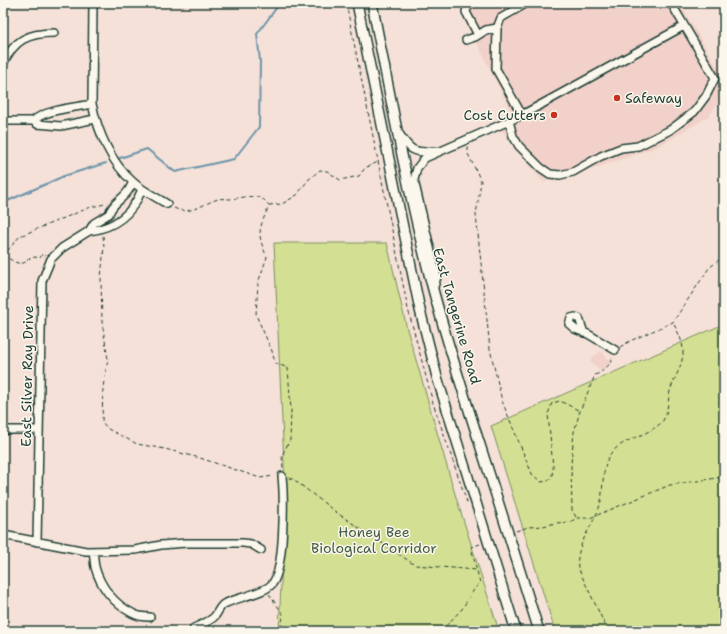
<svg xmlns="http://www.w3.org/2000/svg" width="727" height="634" font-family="'Shantell Sans',sans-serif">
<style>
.built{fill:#f1d1c9}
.green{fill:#d3df92;stroke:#798e63}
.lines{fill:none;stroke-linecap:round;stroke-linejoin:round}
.stream{stroke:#6d94ab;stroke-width:2}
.minor-casing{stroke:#1f3d34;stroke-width:10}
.major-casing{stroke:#1f3d34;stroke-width:12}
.path{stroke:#1f3d34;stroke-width:1;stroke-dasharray:4 3;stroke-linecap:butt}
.minor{stroke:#fbf7ec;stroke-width:7}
.major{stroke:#fbf7ec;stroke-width:9}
.major-bridge-casing{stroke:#1f3d34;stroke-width:12;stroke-linecap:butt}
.major-bridge{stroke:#fbf7ec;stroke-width:9}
.poi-dot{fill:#c8321e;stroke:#fbf7ec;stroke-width:1.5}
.labels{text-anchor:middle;stroke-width:3;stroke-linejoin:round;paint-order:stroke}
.poi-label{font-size:14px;fill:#1f3d34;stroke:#fbf7ec;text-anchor:start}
.street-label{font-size:14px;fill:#1f3d34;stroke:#fbf7ec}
.park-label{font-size:14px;fill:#435d47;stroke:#fbf7ec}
</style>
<rect width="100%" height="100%" fill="#f5e1d7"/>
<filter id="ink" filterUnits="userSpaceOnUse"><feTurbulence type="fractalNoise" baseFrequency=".025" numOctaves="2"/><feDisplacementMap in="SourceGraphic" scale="8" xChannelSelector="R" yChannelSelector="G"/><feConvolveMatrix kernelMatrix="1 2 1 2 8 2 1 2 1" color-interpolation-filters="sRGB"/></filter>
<g filter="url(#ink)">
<path class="built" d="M475 3H679L724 79V94L709 116 657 147 581 173 543 182 499 127 513 115 461 11Z
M601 351 611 362 600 371 590 360Z"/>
<path class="green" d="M274 243H387L407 329 455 494 499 631H279L285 486Z
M724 324V631H555L491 426Z"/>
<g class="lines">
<path class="stream" d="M120 158 147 149 175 172 234 159 259 127 260 61 257 34 280 3
M3 203 64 176 106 163"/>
<g class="minor-casing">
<path id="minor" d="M93 3 92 104C98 132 111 163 133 182 143 191 156 197 167 204
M473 3 467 8 466 12 478 35
M527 3 501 18 497 28 496 69 522 115 509 121 513 136 519 146 541 168 550 174 560 175 573 172 601 156 621 148 638 146 670 130 694 112 706 96 715 78 671 3
M466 40 475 37 486 30 497 28
M3 64C14 40 28 33 54 33
M522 115 684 26
M3 121H33L37 124 61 126 95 119
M33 121C44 110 76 107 92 104
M398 132C410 150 413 154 435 151
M89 231C115 228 133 213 142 189
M433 290 437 277 414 180 417 168 425 158 509 121
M584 333 579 318 575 317 571 318 569 324 575 329 588 334 615 350
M3 430H39
M3 535 86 551 135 550 161 545 186 543H243L251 544 261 550
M37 542 42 281 51 259 62 248 89 231 94 223 109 214C112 203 122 200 128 191 130 189 131 185 133 182
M93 551C94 556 94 562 95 567 100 586 114 604 132 613 137 616 144 617 150 617
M3 630 5 631
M193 631 194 628C200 625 211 621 215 616 218 612 220 606 224 604 235 598 265 593 272 584 285 569 284 496 282 476"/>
</g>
<g class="major-casing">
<path id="major" d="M357 3 420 310 437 377 477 506
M372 3C390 95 407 187 430 278 449 352 474 425 497 498"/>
</g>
<path class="path" d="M346 3 408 309 433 403 468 505
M468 147V154L481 181 476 215 490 349 502 401 532 474 541 482 548 481 552 476 553 467 548 414 552 403 560 401 580 411
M269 205 282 204 297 195 308 180 320 170 327 171 340 180 359 176 365 168 378 162
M174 208C190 216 202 204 218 199 221 198 226 199 230 199 244 198 261 191 269 206 259 229 256 233 267 257L258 283 256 315 272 351 275 363 288 368 291 411 290 440 282 455 283 469
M103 236 104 247 101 278 102 322 108 359 103 387 102 422 108 429 137 444 165 449 200 458 260 478 274 476
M3 256 20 236 91 207 105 204
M3 259 7 257C13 262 21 266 27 261V259L35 257 40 258 42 254 45 256
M620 347 630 341 673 322 709 268 724 256
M289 478 293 479 337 513 415 565 477 570
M576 517 572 510 571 464 574 432 580 411 595 375 600 373 612 362 611 357
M516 531 528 527 543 526 556 523 570 522 577 518H590L670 485 724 477
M269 594 283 614 281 631
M441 631 462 609 475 588 480 583 471 547 480 544
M608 631 578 568C575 544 593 527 600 505 604 492 601 463 612 452 625 438 647 436 661 423 666 418 667 410 668 403 669 398 669 393 671 388 675 377 682 366 683 354 684 342 678 333 673 322"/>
<use href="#minor" class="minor"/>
<use href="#major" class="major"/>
<g class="major-bridge-casing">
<path id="major-bridge" d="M497 498 539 631
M477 506 516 631"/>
</g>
<use href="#major-bridge" class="major-bridge"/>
</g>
</g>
<g class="poi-dot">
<circle cx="617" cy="98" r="4"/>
<circle cx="554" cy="115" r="4"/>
</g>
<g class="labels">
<g class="poi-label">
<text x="625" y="103">Safeway</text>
<text x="546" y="120" text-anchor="end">Cost Cutters</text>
</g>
<g class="street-label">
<text transform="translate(457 316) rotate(74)" y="5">East Tangerine Road</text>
<text transform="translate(27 376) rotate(-89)" y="5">East Silver Ray Drive</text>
</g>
<g class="park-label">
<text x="374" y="537">Honey Bee<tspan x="374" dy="16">Biological Corridor</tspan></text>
</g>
</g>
<rect width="727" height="634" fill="none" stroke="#fbf7ec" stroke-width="16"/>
<rect x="8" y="8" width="711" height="618" fill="none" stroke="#1f3d34" stroke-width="1.5" filter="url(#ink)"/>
</svg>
